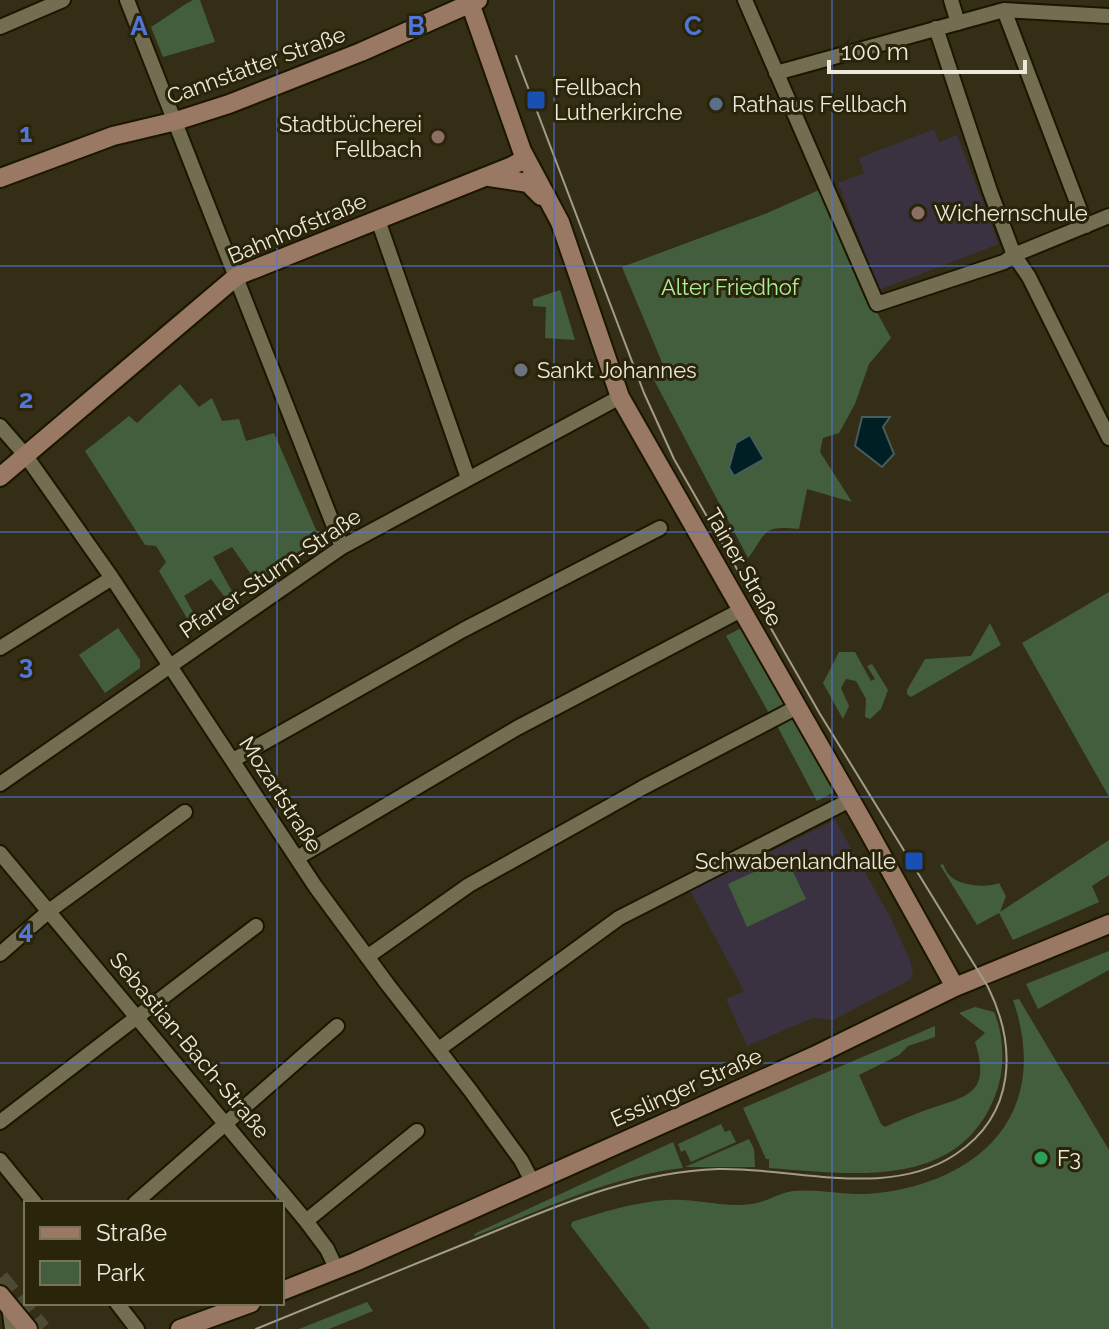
<svg xmlns="http://www.w3.org/2000/svg" width="1109" height="1329" font-family="Raleway,sans-serif">
<style>
.education{fill:#3a3141}
.green{fill:#435e3c}
.water{fill:#001f24;stroke:#475c5b;stroke-width:2}
.lines{fill:none;stroke-linecap:round;stroke-linejoin:round}
.secondary-tunnel{stroke:#4f4a33;stroke-width:18;stroke-dasharray:18 9;stroke-linecap:butt}
.street-casing{stroke:#1b1600;stroke-width:18}
.secondary-casing{stroke:#1b1600;stroke-width:22}
.street{stroke:#736d51;stroke-width:14}
.secondary{stroke:#997864;stroke-width:18}
.tram{stroke:#a19d8a;stroke-width:2}
.grid{fill:none;stroke:#5175d8;stroke-width:2;stroke-opacity:0.55}
.transit-dot{fill:#1a4fb4;stroke:#29240a;stroke-width:3}
.service-dot{fill:#5c6f8a;stroke:#29240a;stroke-width:3}
.education-dot{fill:#8d6e63;stroke:#29240a;stroke-width:3}
.worship-dot{fill:#6b7280;stroke:#29240a;stroke-width:3}
.leisure-dot{fill:#2e9e5b;stroke:#29240a;stroke-width:3}
.labels{text-anchor:middle;stroke-width:6;stroke-linejoin:round;paint-order:stroke}
.street-label{font-size:22px;fill:#ece9da;stroke:#29240a}
.poi-label{font-size:22px;fill:#ece9da;stroke:#29240a;text-anchor:start}
.park-label{font-size:22px;fill:#abee9a;stroke:#29240a}
.grid-label{font-size:26px;text-anchor:middle;font-weight:bold;fill:#5175d8;stroke:#29240a;stroke-width:6;stroke-linejoin:round;paint-order:stroke}
</style>
<rect width="100%" height="100%" fill="#332e15"/>
<path class="education" d="M934 129 939 142 957 135 999 244 879 290 838 183 864 173 859 158Z
M835 820 891 918 910 960 913 975 910 980 833 1020 813 1018 747 1046 726 999 744 991 690 891Z"/>
<path class="green" d="M193 0H200L215 42 163 57 151 27C166 18 178 8 193 0Z
M819 190 865 299 874 307 891 338 869 364 855 404 839 433 823 438 820 452 852 502 807 489 799 529C761 525 767 533 748 558L653 378 666 372 622 267 765 214Z
M560 290 575 340 545 338 546 307 533 306V299Z
M180 384 199 407 212 398 222 421 239 419 246 441 274 433 320 539 310 550 257 583 232 547 213 557 234 595 227 600 211 579 184 596 198 621 191 625 159 571 166 562 156 546 145 545 85 451 129 416 137 423Z
M1109 592V797L1022 643Z
M990 623 1001 645 911 697 907 694V690L925 659 971 656Z
M743 627 789 707 771 717 726 636Z
M118 628 140 660V668L105 693 79 655Z
M839 652H855L871 681 875 679 867 666 872 664 888 690 881 709 870 719 865 717 866 699 856 681 846 679 841 688 849 706 843 719 823 683Z
M792 718H795L836 791 817 801 775 722Z
M1109 840V875L1092 886 1099 902 1013 940 999 913 977 925 940 865 943 864C945 868 947 873 950 876 960 886 987 888 999 883L1006 896 1000 912Z
M786 857 806 899 747 927 728 884Z
M1109 951V970L1038 1009 1026 984Z
M1019 999 1109 1150V1329H650L571 1226 572 1222C602 1212 635 1202 667 1200 695 1198 724 1208 752 1204 766 1202 779 1193 793 1191 820 1188 850 1197 878 1193 985 1180 1051 1110 1013 1000Z
M975 1007 994 1012C1005 1038 1005 1071 995 1096 958 1191 852 1174 769 1168V1159H766L743 1108 935 1026V1037L908 1046 899 1055 859 1075 881 1124 885 1127C898 1121 912 1115 926 1110 966 1096 992 1095 975 1042L985 1033 959 1013Z
M721 1124 725 1132 730 1130 736 1142 691 1162 685 1150 681 1152 678 1144Z
M749 1139 754 1149 755 1167H685Z
M673 1142 683 1168C611 1176 542 1210 475 1236L474 1234Z
M367 1302 373 1311 329 1329H299Z"/>
<path class="water" d="M862 417H890L883 427 894 454 882 467 855 446Z
M750 435 764 459 734 476 729 468 736 443Z"/>
<g class="lines">
<path class="secondary-tunnel" d="M0 1278 42 1329"/>
<g class="street-casing">
<path id="street" d="M127 0 342 547
M745 0 877 304 1004 262 1014 255 1109 216
M951 0 958 23
M1004 10 1086 226
M0 27 63 0
M936 28 990 191 1014 255 1029 277 1109 438
M776 73 1004 10 1109 16
M378 220 468 478
M0 426 26 456 112 578 315 886 388 985 470 1090 521 1160 532 1181
M0 648 112 578
M233 760 463 630 660 528
M0 784 342 547 620 397
M0 853 306 1221 327 1249 337 1270
M297 858 517 728 741 610
M0 954 49 911 185 812
M367 957 469 885 642 788 797 707
M439 1049 619 918 850 800
M0 1122 256 926
M0 1160 35 1203
M135 1203 337 1026
M306 1221 417 1131
M117 1303 137 1329
M9 1306 12 1329"/>
</g>
<g class="secondary-casing">
<path id="secondary" d="M469 0 522 151 560 222 620 397 865 825 955 987
M489 177 528 183 541 196
M0 178 113 136 176 121 229 104 361 52 478 0
M0 477 237 276 512 166 521 161 524 156
M282 1291 355 1262 814 1056 955 987 1109 924
M0 1295 28 1329
M180 1329 251 1303"/>
</g>
<use href="#street" class="street"/>
<use href="#secondary" class="secondary"/>
<path class="tram" d="M256 1329C327 1300 398 1271 469 1242 550 1209 629 1172 718 1169 794 1167 888 1200 956 1154 1016 1114 1017 1046 988 987L820 714 674 459 644 393 516 56"/>
</g>
<path class="grid" d="M277 0V1203M554 0V1329M832 0V1329M0 266H1109M0 532H1109M0 797H1109M0 1063H1109M277 1303V1329"/>
<g class="transit-dot">
<rect x="526" y="90" width="20" height="20" rx="4"/>
<rect x="904" y="851" width="20" height="20" rx="4"/>
</g>
<circle class="service-dot" cx="716" cy="104" r="8"/>
<g class="education-dot">
<circle cx="438" cy="137" r="8"/>
<circle cx="918" cy="213" r="8"/>
</g>
<circle class="worship-dot" cx="521" cy="370" r="8"/>
<circle class="leisure-dot" cx="1041" cy="1158" r="8"/>
<g class="labels">
<g class="street-label">
<text transform="translate(256 65) rotate(-20)" y="8">Cannstatter Straße</text>
<text transform="translate(297 228) rotate(-23)" y="8">Bahnhofstraße</text>
<text transform="translate(744 567) rotate(60)" y="8">Tainer Straße</text>
<text transform="translate(270 573) rotate(-34)" y="8">Pfarrer-Sturm-Straße</text>
<text transform="translate(281 794) rotate(57)" y="8">Mozartstraße</text>
<text transform="translate(190 1045) rotate(50)" y="8">Sebastian-Bach-Straße</text>
<text transform="translate(686 1087) rotate(-24)" y="8">Esslinger Straße</text>
</g>
<g class="poi-label">
<text x="554" y="95">Fellbach<tspan x="554" dy="25">Lutherkirche</tspan></text>
<text x="732" y="112">Rathaus Fellbach</text>
<text x="422" y="132" text-anchor="end">Stadtbücherei<tspan x="422" dy="25">Fellbach</tspan></text>
<text x="934" y="221">Wichernschule</text>
<text x="537" y="378">Sankt Johannes</text>
<text x="896" y="869" text-anchor="end">Schwabenlandhalle</text>
<text x="1057" y="1166">F3</text>
</g>
<g class="park-label">
<text x="730" y="295">Alter Friedhof</text>
</g>
</g>
<g class="grid-label">
<text x="139" y="35">A</text>
<text x="416" y="35">B</text>
<text x="693" y="35">C</text>
<text x="26" y="142">1</text>
<text x="26" y="408">2</text>
<text x="26" y="674">3</text>
<text x="26" y="939">4</text>
</g>
<rect x="24" y="1201" width="260" height="104" fill="#29240a" stroke="#77735d" stroke-width="2"/>
<rect x="40" y="1227" width="40" height="12" fill="#997864" stroke="#77735d" stroke-width="2"/>
<text x="96" y="1241" font-size="24" fill="#ece9da">Straße</text>
<rect x="40" y="1261" width="40" height="24" fill="#435e3c" stroke="#77735d" stroke-width="2"/>
<text x="96" y="1281" font-size="24" fill="#ece9da">Park</text>
<path d="M829 60v12h196v-12" fill="none" stroke="#ece9da" stroke-width="4"/>
<text x="841" y="60" font-size="24" fill="#ece9da" stroke="#29240a" stroke-width="6" paint-order="stroke">100 m</text>
</svg>
